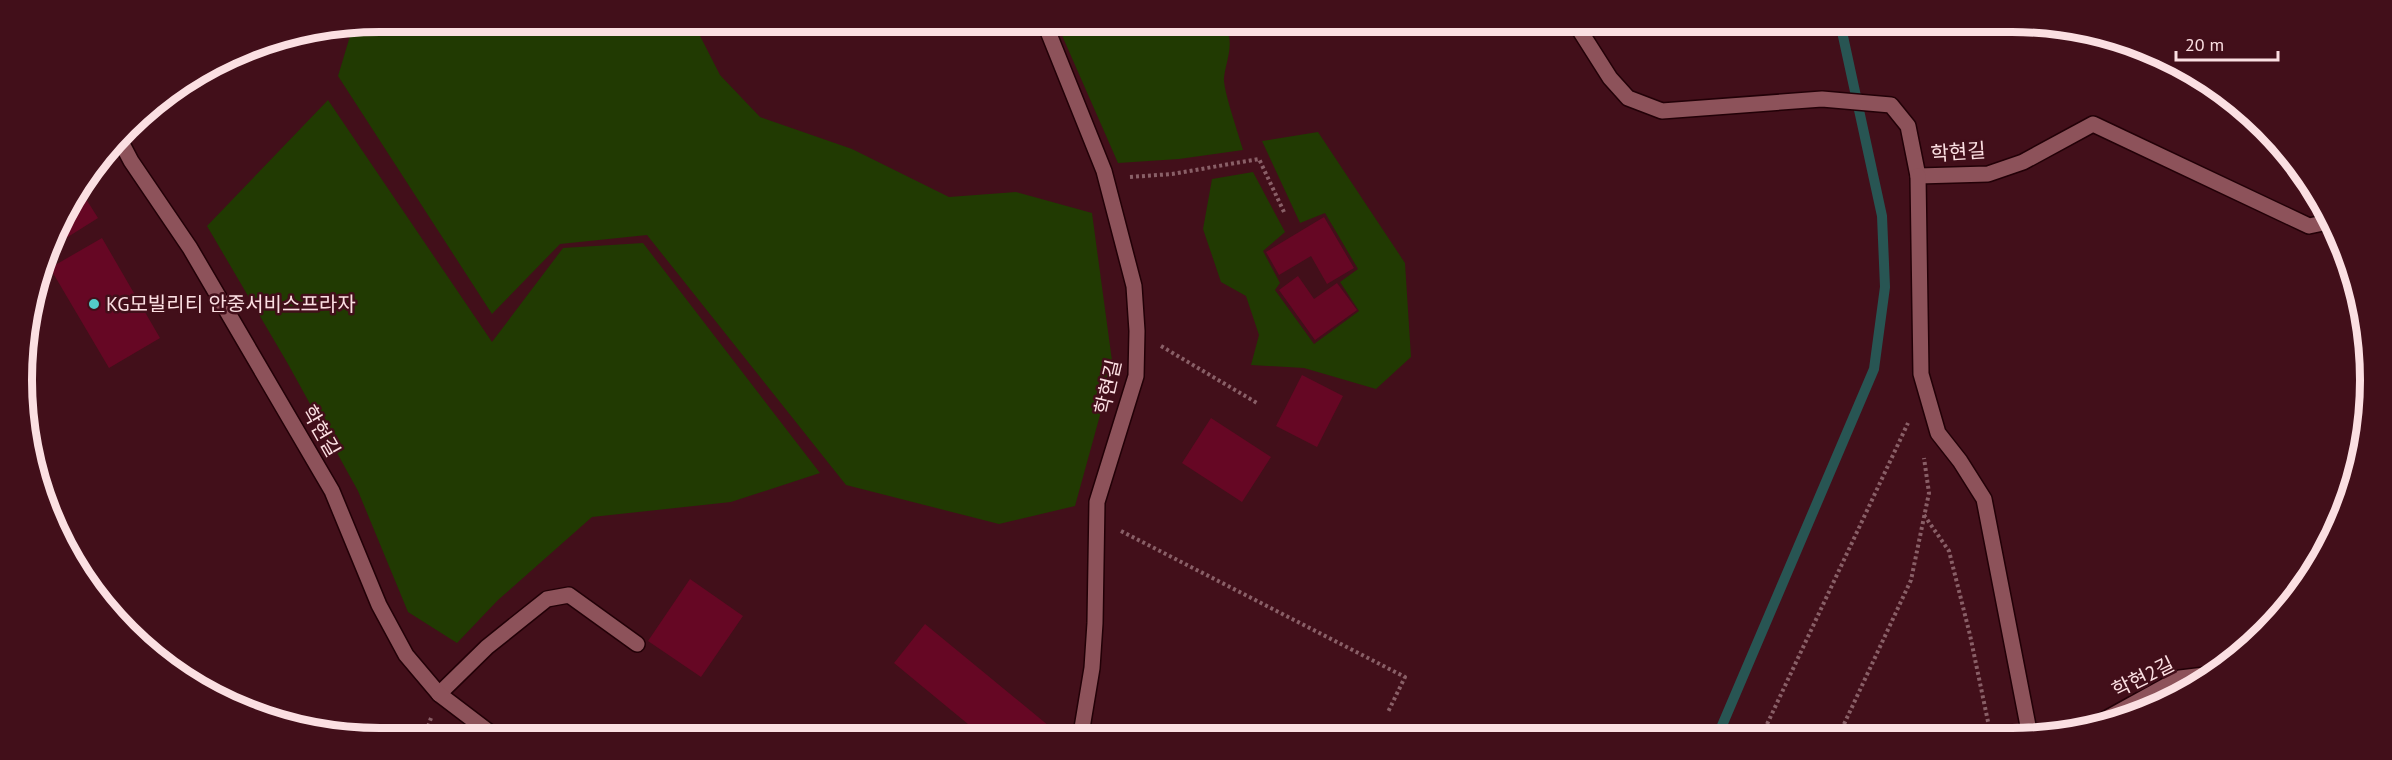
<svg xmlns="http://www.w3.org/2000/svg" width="2392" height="760" font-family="'PT Sans','Noto Sans KR',sans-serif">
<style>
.green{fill:#213a02}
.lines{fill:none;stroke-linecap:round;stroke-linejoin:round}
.stream{stroke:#285553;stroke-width:10}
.building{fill:#660724}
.service-casing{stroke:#220007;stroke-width:18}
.minor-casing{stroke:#220007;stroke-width:18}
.path{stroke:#895f67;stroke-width:4;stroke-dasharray:3 3;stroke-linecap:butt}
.service{stroke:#8d525a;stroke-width:15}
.minor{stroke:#8d525a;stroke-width:15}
.poi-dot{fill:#53cdc9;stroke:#420f1a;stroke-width:2}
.labels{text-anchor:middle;stroke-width:5;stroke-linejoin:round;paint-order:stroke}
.street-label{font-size:20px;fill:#fbdfe2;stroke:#420f1a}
.poi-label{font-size:20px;fill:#fbdfe2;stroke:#420f1a;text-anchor:start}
.rim{fill:none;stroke:#fbdfe2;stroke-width:8}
</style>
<rect width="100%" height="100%" fill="#420f1a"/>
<path class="green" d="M380 21 693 22 720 75 760 117 852 149 949 197 1016 192 1092 213 1113 368 1075 506 999 524 846 485 647 235 560 244 492 314 338 76 353 26Z
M1057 24H1222C1237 39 1226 60 1224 78 1223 90 1239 135 1243 150L1179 159 1118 163Z
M328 100 492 342 563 248 643 243 820 473 731 502 592 517 498 600 457 643 408 612 358 491 288 364 207 226Z
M1318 132 1405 263 1411 357 1376 389 1304 368 1251 365 1259 335 1246 296 1221 282 1203 229 1212 179 1253 172 1285 232 1263 251 1280 283 1275 290 1314 344 1359 311 1340 282 1358 269 1325 213 1300 223 1262 141Z"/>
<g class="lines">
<path class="stream" d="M1718 735 1874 369 1885 287 1882 216 1841 27"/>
</g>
<path class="building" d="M81 191 98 218 63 240 56 229 58 221Z
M1324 217 1354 268 1327 284 1311 256 1279 275 1266 252Z
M102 238 160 338 109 368 50 268Z
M1298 276 1314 299 1337 283 1357 310 1315 340 1279 290Z
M1302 375 1343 396 1317 447 1276 426Z
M1211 418 1271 457 1242 502 1182 463Z
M690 579 743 616 701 677 648 641Z
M925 624 1049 726 1042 734H980L894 663Z"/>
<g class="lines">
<g class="service-casing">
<path id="service" d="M1045 24 1104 171 1134 286 1137 331 1136 376 1097 502 1095 623 1092 668 1081 734
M1577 26 1610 78 1628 98 1662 111 1822 99 1891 105 1908 126 1918 176 1988 174 2023 162 2093 124 2309 226 2328 222
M439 694 487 647 547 599 569 595 637 644"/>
</g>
<g class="minor-casing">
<path id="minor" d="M120 140 131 161 190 248 332 491 379 605 406 655 439 694 489 732
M1918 176 1921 374 1938 433 1960 461 1984 499 2030 736
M2093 726 2180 678 2213 674"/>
</g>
<path class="path" d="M1130 177 1172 174 1259 159 1284 212
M1161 346 1257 403
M1924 515 1949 551 1970 635 1991 736
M1121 531 1405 677 1388 712
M426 732 431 718
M1762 735 1908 423
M1839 735 1911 580 1929 493 1924 458"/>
<use href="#service" class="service"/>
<use href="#minor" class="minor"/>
</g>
<circle class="poi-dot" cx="94" cy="304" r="6"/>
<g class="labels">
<g class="street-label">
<text transform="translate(1958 152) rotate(-4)" y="7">학현길</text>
<text transform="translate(1108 387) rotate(-77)" y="7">학현길</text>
<text transform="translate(321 431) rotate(60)" y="7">학현길</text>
<text transform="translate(2143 677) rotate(-26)" y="7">학현2길</text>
</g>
<g class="poi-label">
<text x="106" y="311">KG모빌리티 안중서비스프라자</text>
</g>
</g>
<path d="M0 0H2392V760H0ZM380 32H2012A348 348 0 0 1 2360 380V380A348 348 0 0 1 2012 728H380A348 348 0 0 1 32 380V380A348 348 0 0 1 380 32Z" fill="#420f1a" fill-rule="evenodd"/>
<path class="rim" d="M380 32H2012A348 348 0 0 1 2360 380V380A348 348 0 0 1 2012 728H380A348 348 0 0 1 32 380V380A348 348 0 0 1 380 32Z"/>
<path d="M2176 51v9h102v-9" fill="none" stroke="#fbdfe2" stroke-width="3"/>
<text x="2185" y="51" font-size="18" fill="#fbdfe2" stroke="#420f1a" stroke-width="4.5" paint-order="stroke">20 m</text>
</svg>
